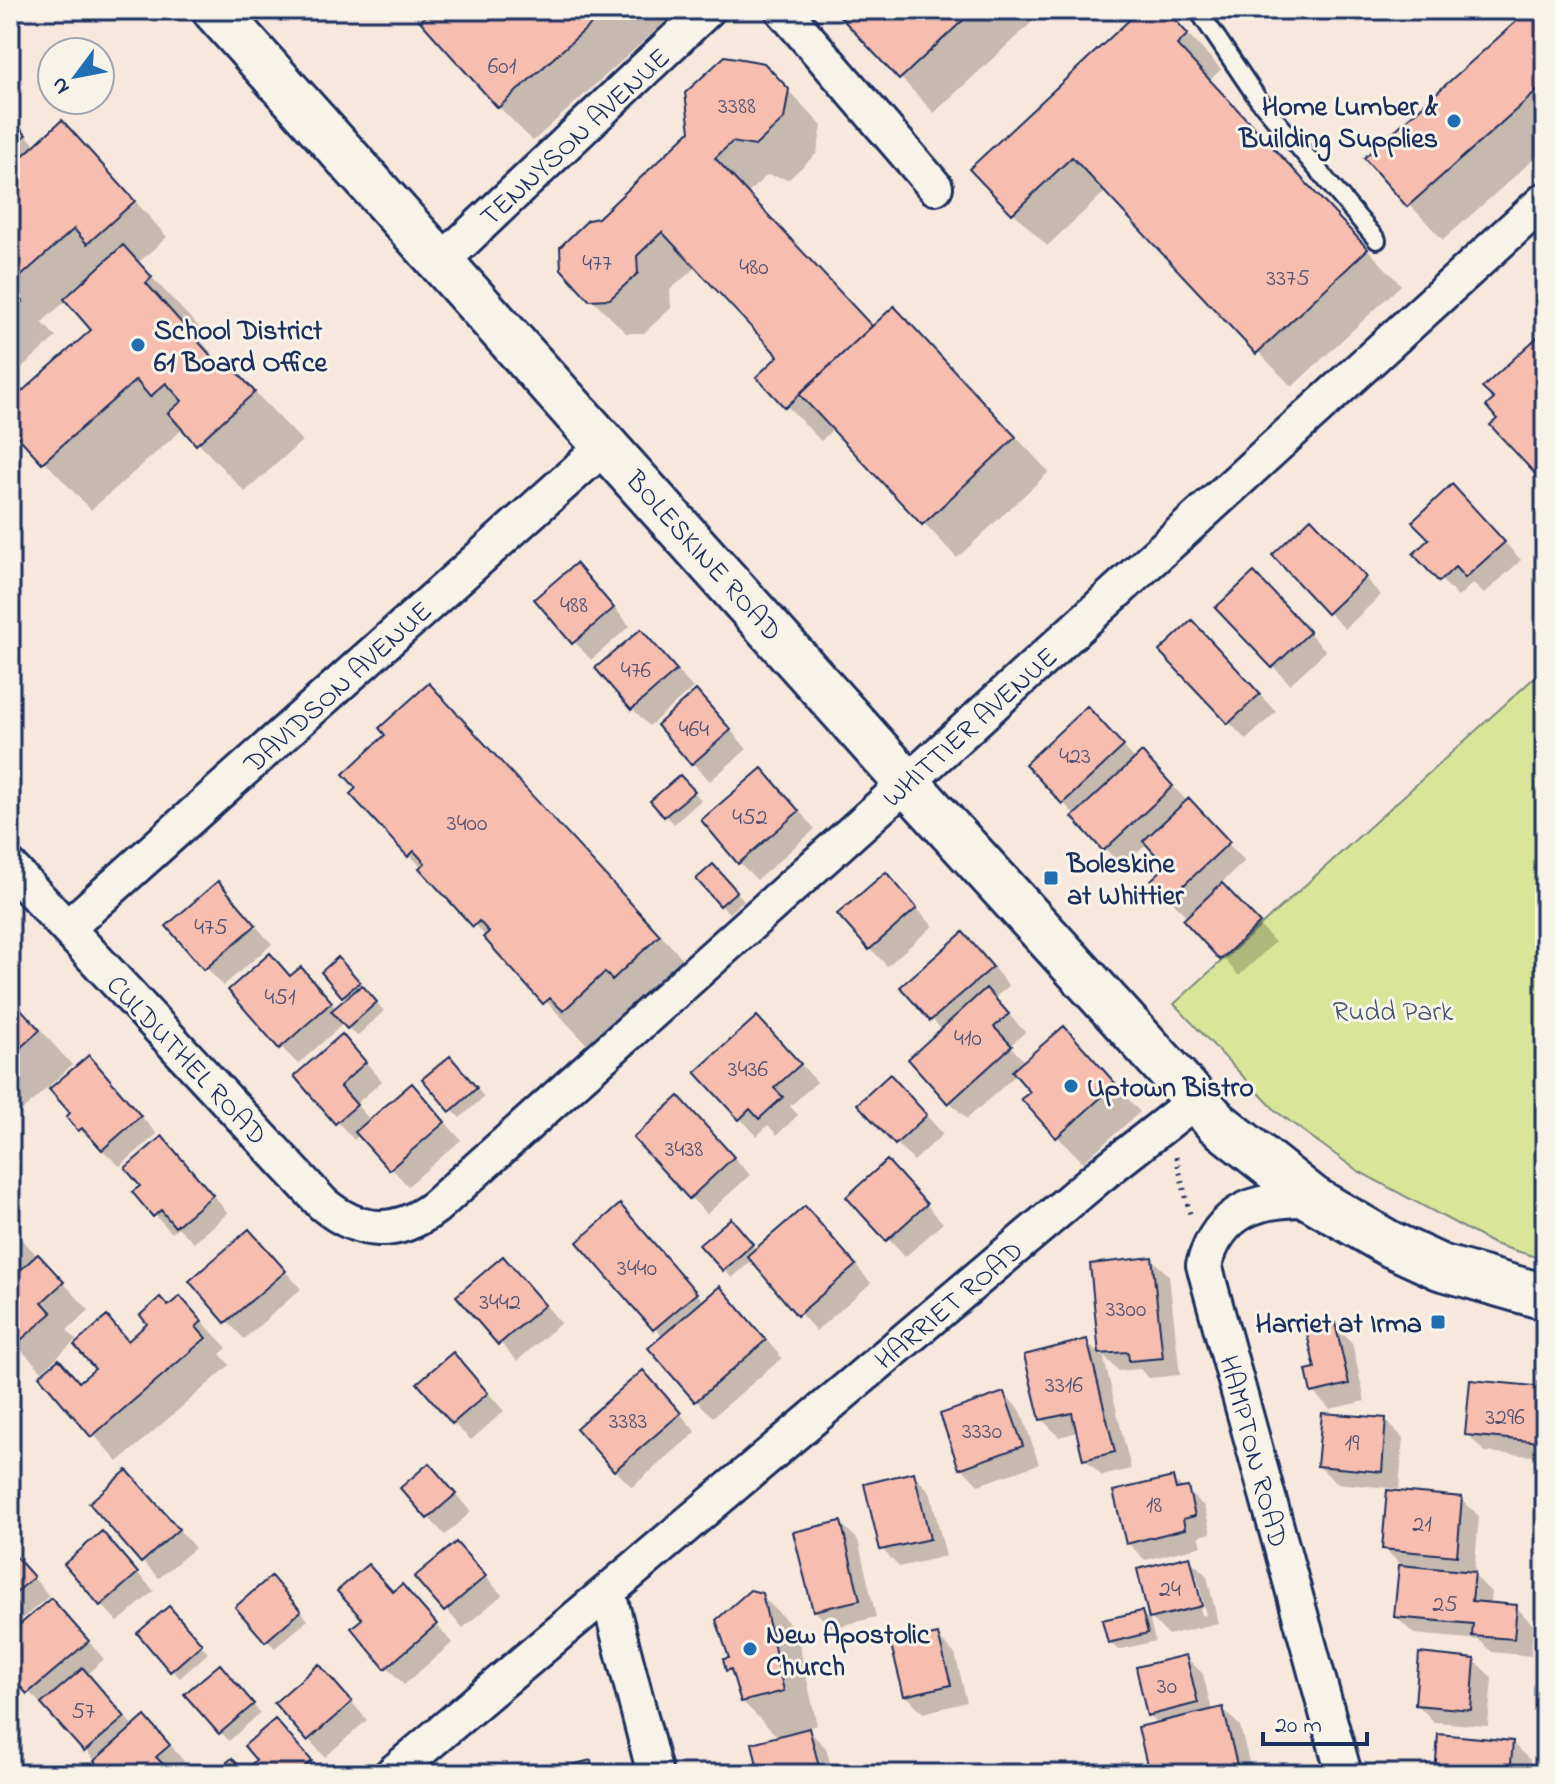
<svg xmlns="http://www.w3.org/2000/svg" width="1555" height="1784" font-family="'Indie Flower',sans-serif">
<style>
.green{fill:#d9e699;stroke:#7a8a7c;stroke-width:2}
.shadow{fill:#0003;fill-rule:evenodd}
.building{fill:#f7beaf;stroke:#1b2f5e;stroke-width:2}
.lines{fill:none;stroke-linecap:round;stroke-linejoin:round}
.lane-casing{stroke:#1b2f5e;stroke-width:22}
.street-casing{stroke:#1b2f5e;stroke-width:40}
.secondary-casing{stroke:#1b2f5e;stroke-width:50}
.path{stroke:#1b2f5e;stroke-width:5;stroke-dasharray:2 6;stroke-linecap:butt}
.lane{stroke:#f7f3e8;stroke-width:16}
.street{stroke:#f7f3e8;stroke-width:34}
.secondary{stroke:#f7f3e8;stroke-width:44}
.poi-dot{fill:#1f6fb2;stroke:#f7f3e8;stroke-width:3}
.labels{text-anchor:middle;stroke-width:6;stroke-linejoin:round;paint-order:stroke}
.number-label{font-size:24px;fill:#525372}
.poi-label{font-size:28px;font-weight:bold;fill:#1b2f5e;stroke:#f7f3e8;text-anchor:start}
.street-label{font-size:28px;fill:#1b2f5e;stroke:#f7f3e8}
.park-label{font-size:28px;fill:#41546a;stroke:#f7f3e8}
</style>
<rect width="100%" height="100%" fill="#f7e8dd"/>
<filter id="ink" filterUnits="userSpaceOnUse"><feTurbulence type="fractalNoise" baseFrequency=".0125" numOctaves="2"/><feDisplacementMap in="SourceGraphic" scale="16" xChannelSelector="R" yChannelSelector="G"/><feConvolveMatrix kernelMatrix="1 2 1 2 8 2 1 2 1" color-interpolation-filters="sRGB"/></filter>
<g filter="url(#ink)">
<path class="green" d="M1545 668V1211L1536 1257 1494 1244 1358 1171 1277 1112 1174 1004Z"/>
<path class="shadow" d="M435 10H678L533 141 499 107Z
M837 10H1045L934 113Z
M1143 10H1164L1188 34 1221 69 1210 80 1401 285 1292 387 1106 191 1047 246 1013 212Z
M1532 10H1545V149L1443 240 1366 158Z
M763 64 822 126 817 153 789 179 767 175 748 193 873 328 928 343 1049 472 957 558 834 428 821 441 759 377 781 356 697 266 670 290 671 308 644 333H626L591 298 599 220Z
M10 116 36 146 62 123 96 157 167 237 138 263 199 327 193 332 224 367 227 363 302 441 245 492 184 428 91 510 10 425V405L94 330 67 300 42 322 56 337 10 378Z
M1469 504 1521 560 1484 594 1473 583 1458 597 1416 554Z
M1328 538 1381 595 1345 629 1328 612Z
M593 583 630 626 591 660 537 600Z
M1271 592 1326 651 1290 684 1218 609Z
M641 631 693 688 649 726 632 708Z
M1209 640 1276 712 1246 740 1162 651Z
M429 686 707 985 662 1027 654 1019 593 1051 410 855 388 735Z
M713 710 747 749 710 781 693 763Z
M1104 726 1136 760 1159 772 1245 861 1220 884 1275 942 1239 976 1154 880 1169 866 1148 843 1122 867 1028 764Z
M688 785 701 800 674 824 653 801Z
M779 788 815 829 757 880 739 862Z
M721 875 744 900 729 913 721 905Z
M886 875 933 926 887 966 870 948Z
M218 884 272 944 223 986 169 926Z
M980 952 1009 986 994 998 1025 1032 1010 1046 1025 1062 1064 1028 1140 1112 1083 1162 1057 1136 1033 1092 1017 1074 967 1119 950 1102 942 1030 903 987Z
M346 968 384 1011 357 1036 344 1023 298 1064 281 1047 292 978 318 987 337 1009 348 1000 324 973Z
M10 996 72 1065 10 1122Z
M774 1035 817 1082 790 1106 798 1115 777 1135 768 1125 757 1136 740 1118Z
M359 1054 382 1081 356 1104 371 1121 412 1085 461 1140 408 1186 360 1134 354 1140 297 1077Z
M89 1058 157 1134 120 1166 80 1130 73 1113Z
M458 1066 484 1097 460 1118 452 1110Z
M907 1094 943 1134 914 1161 897 1144Z
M696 1116 750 1175 707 1214 690 1197Z
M179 1156 228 1213 194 1243 178 1227 172 1233 134 1193Z
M904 1180 943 1223 905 1257 849 1197Z
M637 1224 704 1302 737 1306 782 1358 713 1417 696 1400 663 1337 655 1328Z
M822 1226 871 1283 816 1331 752 1260 732 1278 724 1270 738 1228 757 1250Z
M10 1227 89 1310 67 1330 76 1340 42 1371 10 1339Z
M266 1249 301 1289 244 1339 191 1282Z
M1152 1259 1169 1276 1180 1375 1149 1378 1140 1369 1119 1371 1103 1355 1131 1469 1102 1476 1085 1459 1078 1432 1059 1437 1042 1419 1087 1342 1102 1357 1092 1265Z
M520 1276 561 1323 517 1361 459 1297Z
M180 1298 227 1348 220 1354 230 1365 118 1462 42 1377 59 1362 81 1384 97 1370 107 1319 130 1342Z
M1335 1325 1352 1343 1365 1401 1330 1409 1313 1392Z
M470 1372 504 1411 471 1440 453 1423Z
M1471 1382 1545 1389V1457L1485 1452 1467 1434Z
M660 1390 696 1432 632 1487 615 1470Z
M1004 1394 1021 1411 1039 1464 978 1485 961 1467Z
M1386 1420 1403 1438 1399 1489 1336 1483 1319 1466Z
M913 1474 930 1492 946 1556 899 1567 882 1549Z
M1172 1479 1204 1506 1211 1533 1199 1536 1202 1546 1145 1560 1128 1543Z
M446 1483 471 1512 445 1535 428 1517Z
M144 1490 195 1548 159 1578 142 1561Z
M1461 1499 1479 1516 1474 1575 1491 1592 1490 1605 1516 1607 1533 1625 1531 1656 1492 1652 1479 1640 1414 1634 1396 1617 1403 1567 1384 1548Z
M841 1523 858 1540 876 1617 832 1628 814 1610Z
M102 1534 154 1591 118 1622 101 1604Z
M456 1544 502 1595 463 1628 417 1578Z
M10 1550 49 1596 10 1629Z
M1189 1559 1207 1576 1218 1623 1168 1635 1151 1618ZM1193 1576H1197L1206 1615 1202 1616Z
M279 1586 308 1620 275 1648 267 1640Z
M394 1594 419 1604 452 1643 404 1685 353 1629Z
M761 1595 796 1630 817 1725 806 1728 826 1748 833 1774H761L779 1738 742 1701 736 1678 728 1670Z
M51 1600 104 1659 87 1675 135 1728 163 1736 186 1764 174 1774H108L10 1672V1636Z
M1142 1613 1150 1621 1155 1641 1118 1650 1110 1642Z
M177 1617 208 1653 180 1678 172 1670Z
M937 1636 955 1654 967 1702 923 1713 906 1695Z
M1186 1657 1203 1674 1212 1711 1223 1709 1240 1726 1252 1774H1151L1159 1724 1149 1715Z
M1475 1661 1492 1678 1488 1726 1434 1722 1417 1704Z
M228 1675 260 1713 229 1741 187 1695Z
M336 1684 367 1720 325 1757 308 1739Z
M292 1739 323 1774H256L259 1760Z
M1512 1743 1530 1760 1528 1774H1437Z
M590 1762 602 1774H541Z"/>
<path class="building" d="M432 10H607L498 108 420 21Z
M834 10H974L899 80Z
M1140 10H1166L1188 34 1177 45 1368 249 1256 354 1072 157 1012 214 969 169Z
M1529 10H1545V84L1407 207 1364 158Z
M725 56 764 63 789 89 784 119 755 146 732 142 715 158 872 326 785 408 756 377 778 356 662 232 637 256 638 273 610 299 589 300 561 269 560 247 588 220 598 218 690 131 685 93Z
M10 117 26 135 10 149Z
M62 120 135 201 87 244 74 229 10 286V155L16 162Z
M123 245 152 277 146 283 221 367 227 361 255 392 196 445 168 413 182 401 166 383 150 397 136 380 42 463 10 428V402L91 330 64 299Z
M10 287 23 301 10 313Z
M894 306 1016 437 922 525 799 394Z
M1545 330V474L1540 479 1490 425 1497 419 1486 406 1494 399 1482 388Z
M1452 484 1505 542 1465 578 1455 567 1439 582 1413 554 1429 539 1412 522Z
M1311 518 1366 577 1327 614 1272 555Z
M576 563 614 608 572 644 534 599Z
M1254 572 1310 632 1272 668 1215 608Z
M1192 620 1260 694 1228 724 1159 651Z
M641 629 677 670 631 710 595 668Z
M429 683 660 935 612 980 605 972 563 1011 550 998 543 1004 483 937 489 932 479 921 473 927 419 868 425 863 414 851 408 857 350 794 356 788 343 774 385 735 379 728Z
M696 690 731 730 691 765 657 725Z
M1087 706 1124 746 1062 804 1025 764Z
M1142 752 1173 786 1103 851 1072 817Z
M762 768 799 811 738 864 701 820Z
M680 775 695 791 664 817 650 801Z
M1189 798 1230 842 1169 899 1151 880 1166 866 1143 841Z
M713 864 737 891 720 906 696 879Z
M886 872 917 908 869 950 837 914Z
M218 881 256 925 204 970 166 926Z
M1222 883 1260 923 1220 960 1183 920Z
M963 932 993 967 930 1021 900 987Z
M270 953 290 976 301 967 332 1002 279 1049 228 990Z
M338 957 360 982 342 997 321 972Z
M362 985 377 1002 347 1029 331 1011Z
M986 988 1009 1014 994 1027 1012 1046 948 1104 908 1059Z
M10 997 40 1030 10 1057Z
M757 1016 801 1064 774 1088 783 1097 759 1119 750 1109 739 1120 695 1072Z
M1064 1026 1116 1084 1056 1138 1021 1099 1030 1092 1012 1071Z
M342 1034 366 1062 340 1086 357 1105 335 1124 294 1076Z
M89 1055 141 1116 102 1150 82 1128 78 1131 66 1117 70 1113 49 1089Z
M450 1056 477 1088 450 1112 422 1079Z
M890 1074 927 1115 895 1145 857 1104Z
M412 1083 445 1122 389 1170 355 1132Z
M679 1096 734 1157 689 1199 633 1138Z
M162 1136 213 1195 175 1227 161 1210 153 1217 132 1192 140 1186 125 1168Z
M887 1160 927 1204 886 1241 846 1197Z
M620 1204 697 1293 653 1330 577 1242Z
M805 1206 856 1265 797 1316 747 1256Z
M731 1218 753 1244 723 1271 699 1245Z
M249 1229 286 1271 225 1323 189 1281Z
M38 1254 64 1282 42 1302 52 1313 14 1346 10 1342V1268L16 1274Z
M503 1256 545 1305 498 1345 456 1296Z
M1152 1257 1163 1358 1129 1361 1128 1352 1099 1354 1090 1264Z
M720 1286 766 1340 695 1402 648 1348Z
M180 1296 202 1321 196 1327 206 1338 91 1437 39 1376 59 1359 79 1382 95 1369 74 1345 107 1316 128 1341 147 1324 140 1315 160 1297 168 1306Z
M1335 1323 1349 1384 1311 1393 1306 1370 1315 1368 1306 1330Z
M1087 1339 1115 1452 1083 1460 1072 1413 1040 1420 1024 1355Z
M453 1352 488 1393 452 1424 417 1383Z
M643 1370 681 1413 614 1471 576 1428Z
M1470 1380 1545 1387 1541 1442 1465 1435Z
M1004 1392 1023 1446 959 1469 940 1414Z
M1322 1413 1386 1418 1382 1472 1317 1466Z
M429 1463 456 1494 427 1519 400 1488Z
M127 1470 179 1529 141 1563 89 1503Z
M914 1472 930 1539 880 1550 864 1484Z
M1173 1477 1176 1489 1188 1487 1195 1516 1183 1519 1185 1529 1126 1544 1113 1491Z
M1387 1490 1462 1497 1457 1556 1382 1549Z
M841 1521 860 1600 813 1611 793 1532Z
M102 1531 138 1573 100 1606 64 1564Z
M456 1542 486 1576 444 1612 414 1577Z
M10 1550 34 1577 10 1598Z
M1190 1556 1202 1606 1149 1619 1137 1569Z
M368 1564 393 1592 402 1584 437 1624 385 1669 351 1628 362 1619 337 1591Z
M1399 1565 1475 1572 1472 1601 1517 1605 1514 1639 1472 1636 1473 1624 1394 1617Z
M271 1576 301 1611 265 1642 235 1607Z
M750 1590 762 1593 784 1691 741 1702 731 1669 726 1671 723 1659 729 1658 716 1620Z
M51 1598 89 1641 27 1694 10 1675V1633Z
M169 1606 202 1644 170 1672 137 1633Z
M1142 1611 1148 1633 1108 1643 1102 1620Z
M938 1634 951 1685 904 1696 891 1645Z
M1419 1653 1475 1659 1471 1710 1415 1705Z
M1186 1655 1198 1703 1147 1716 1136 1667Z
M220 1664 254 1704 219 1734 184 1694Z
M319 1664 352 1702 307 1741 274 1703Z
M83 1668 125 1717 84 1752 41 1704Z
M1223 1707 1238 1769 1216 1774H1149L1138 1727Z
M145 1716 170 1745 156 1757 164 1765 154 1774H106L94 1761Z
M275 1719 312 1761 297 1774H254L248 1767 256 1760 244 1746Z
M809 1728 821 1774H759L752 1743Z
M1438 1734 1513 1741 1510 1774H1435Z
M232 1758 246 1774H213Z
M591 1760 594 1774H539V1773Z
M1135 1768 1136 1774H1110Z"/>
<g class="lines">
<g class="lane-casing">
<path id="lane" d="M1198 10 1258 99 1377 240"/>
</g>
<g class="street-casing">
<path id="street" d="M783 10 935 187
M441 262 707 10
M10 867 323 1204C360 1235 397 1236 435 1207L907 783 1545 200
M67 928 607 444
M1313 1199C1260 1198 1220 1208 1204 1265L1344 1774
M608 1593 655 1774
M392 1774 1098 1177 1196 1100"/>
</g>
<g class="secondary-casing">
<path id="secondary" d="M215 10 907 783 1217 1123 1313 1199 1388 1243 1440 1267 1545 1297"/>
</g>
<path class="path" d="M1176 1157 1190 1214"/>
<use href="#lane" class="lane"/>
<use href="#street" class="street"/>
<use href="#secondary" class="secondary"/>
</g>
</g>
<g class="poi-dot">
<circle cx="1454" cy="121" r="8"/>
<circle cx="138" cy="345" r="8"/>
<rect x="1043" y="870" width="16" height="16" rx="4"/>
<circle cx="1071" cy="1086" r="8"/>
<rect x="1430" y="1314" width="16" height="16" rx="4"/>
<circle cx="750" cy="1649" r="8"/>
</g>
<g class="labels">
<g class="number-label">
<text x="502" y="73">601</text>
<text x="737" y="113">3388</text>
<text x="597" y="270">477</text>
<text x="754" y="274">480</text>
<text x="1288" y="285">3375</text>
<text x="574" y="612">488</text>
<text x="636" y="677">476</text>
<text x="694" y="736">464</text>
<text x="1075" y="763">423</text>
<text x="750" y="824">452</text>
<text x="467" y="830">3400</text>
<text x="211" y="934">475</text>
<text x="280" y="1004">451</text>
<text x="968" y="1045">410</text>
<text x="748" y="1076">3436</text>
<text x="684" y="1156">3438</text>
<text x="637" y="1275">3440</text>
<text x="500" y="1309">3442</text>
<text x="1126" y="1316">3300</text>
<text x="1064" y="1392">3316</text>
<text x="1505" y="1424">3296</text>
<text x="628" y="1428">3383</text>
<text x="982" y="1438">3330</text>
<text x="1352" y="1450">19</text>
<text x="1154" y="1512">18</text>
<text x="1422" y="1531">21</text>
<text x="1170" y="1596">24</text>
<text x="1445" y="1611">25</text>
<text x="1167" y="1693">30</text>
<text x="83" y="1718">57</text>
</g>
<g class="poi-label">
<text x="1438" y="115" text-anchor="end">Home Lumber &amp;<tspan x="1438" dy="32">Building Supplies</tspan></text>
<text x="154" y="339">School District<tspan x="154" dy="32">61 Board Office</tspan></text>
<text x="1067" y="872">Boleskine<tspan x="1067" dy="32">at Whittier</tspan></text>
<text x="1087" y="1096">Uptown Bistro</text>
<text x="1422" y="1332" text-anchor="end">Harriet at Irma</text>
<text x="766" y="1643">New Apostolic<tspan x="766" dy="32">Church</tspan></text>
</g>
<g class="street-label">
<text transform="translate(574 136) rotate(-43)" y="10">TENNYSON AVENUE</text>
<text transform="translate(705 555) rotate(48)" y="10">BOLESKINE ROAD</text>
<text transform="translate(337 686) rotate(-42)" y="10">DAVIDSON AVENUE</text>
<text transform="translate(969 726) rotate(-42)" y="10">WHITTIER AVENUE</text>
<text transform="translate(188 1059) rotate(47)" y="10">CULDUTHEL ROAD</text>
<text transform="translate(948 1304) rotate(-40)" y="10">HARRIET ROAD</text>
<text transform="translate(1255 1451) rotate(75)" y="10">HAMPTON ROAD</text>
</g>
<g class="park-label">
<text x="1393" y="1020">Rudd Park</text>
</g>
</g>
<rect width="1555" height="1784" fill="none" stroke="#f7f3e8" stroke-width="40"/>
<rect x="20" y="20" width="1515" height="1744" fill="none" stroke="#1b2f5e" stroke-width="3" filter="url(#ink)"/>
<g transform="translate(76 76) rotate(238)"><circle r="38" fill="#f7f3e8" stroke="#9fa5b1" stroke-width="2"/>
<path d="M0-6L14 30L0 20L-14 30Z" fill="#1f6fb2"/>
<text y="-12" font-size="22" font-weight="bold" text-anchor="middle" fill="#1b2f5e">N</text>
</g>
<path d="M1263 1732v12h104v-12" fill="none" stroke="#1b2f5e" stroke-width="4"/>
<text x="1275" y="1732" font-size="24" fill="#1b2f5e" stroke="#f7f3e8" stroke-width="6" paint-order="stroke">20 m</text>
</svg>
